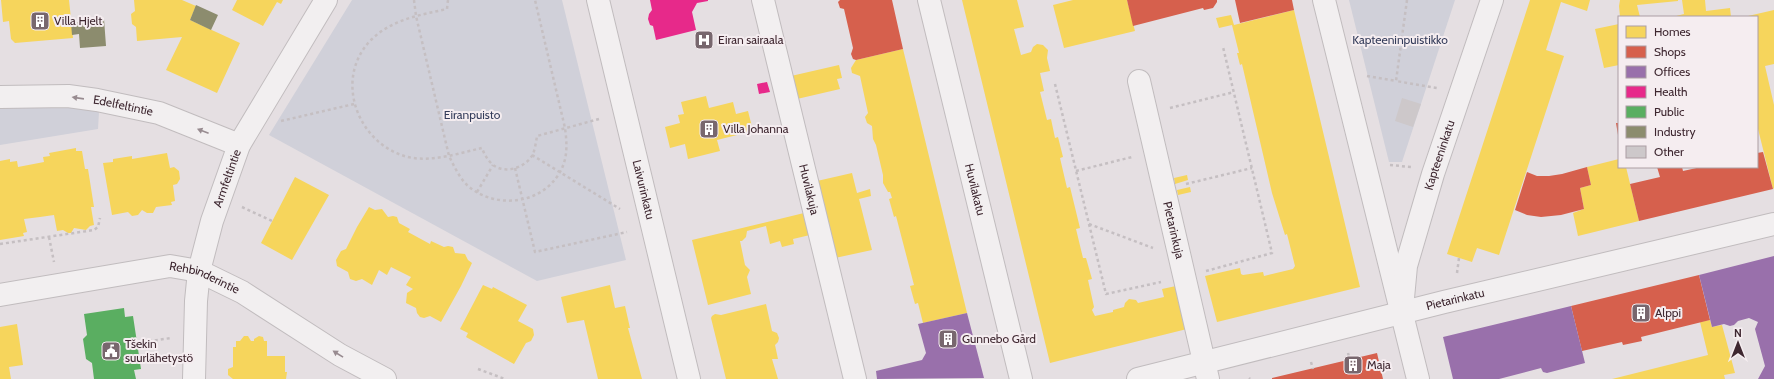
<svg xmlns="http://www.w3.org/2000/svg" width="1774" height="379" font-family="Cabin,sans-serif">
<style>
.green{fill:#d0d0d9}
.homes{fill:#f6d55c}
.shops{fill:#d6604d}
.offices{fill:#9970ab}
.health{fill:#e7298a}
.public{fill:#5aae61}
.industry{fill:#8c8c6e}
.building{fill:#cdc8ca}
.lines{fill:none;stroke-linecap:round;stroke-linejoin:round}
.minor-casing{stroke:#c1bcbe;stroke-width:24}
.path{stroke:#c5bfc2;stroke-width:2.5;stroke-dasharray:3 3;stroke-linecap:butt}
.minor{stroke:#f2eff0;stroke-width:22}
.oneway{fill:#988b90}
.labels{text-anchor:middle;stroke-width:4;stroke-linejoin:round;paint-order:stroke}
.poi-label{font-size:12px;fill:#3e2730;stroke:#f5edf0;text-anchor:start}
.park-label{font-size:12px;fill:#343c5a;stroke:#f5edf0}
.street-label{font-size:12px;fill:#3e2730;stroke:#f5edf0}
</style>
<rect width="100%" height="100%" fill="#e5dfe2"/>
<path class="green" d="M352 0H562L626 260 537 281 269 135Z
M1349 0H1455L1402 162H1389Z
M69 106 99 112 98 129 0 145V107Z"/>
<path class="homes" d="M1 0H69L73 38 15 43 11 39 9 21 3 22Z
M134 0H182L196 6 190 20 240 43 217 93 166 70 182 37 137 41 136 27 132 24 131 14 135 11Z
M237 0H283L281 4 277 2 263 26 232 10Z
M962 0H1017L1024 27 1014 29 1021 55 1031 52 1033 47 1037 44 1043 45 1048 50 1047 58 1050 71 1040 73 1044 91 1040 92 1047 120 1051 119 1055 138 1058 137 1063 157 1060 158 1067 188 1070 187 1080 228 1076 229 1083 258H1086L1092 279 1088 280 1094 307 1092 310 1095 316 1113 312V310L1124 307 1125 303 1129 299 1136 300 1138 303 1164 297 1162 289 1176 286 1187 329 1050 363Z
M1073 0H1127L1135 31 1064 48 1053 5Z
M1530 0H1590L1587 11 1561 2 1546 50 1564 56 1499 255 1477 248 1472 262 1447 254Z
M1620 0H1678V1L1637 5 1640 17H1620L1619 6Z
M1682 0H1705L1706 11 1730 8 1731 17H1672L1684 14Z
M1294 10 1360 287 1217 322 1205 276 1240 268 1241 274 1243 275 1263 272 1264 276 1293 269 1295 266 1287 234 1285 235 1272 193 1242 64 1240 65 1237 53H1239L1232 25 1219 28 1216 18 1231 15 1234 25Z
M1774 10V64L1765 66 1774 105V188L1773 189 1757 125V17L1748 16Z
M1619 24V65L1604 68 1595 29Z
M903 49 967 313 923 323 918 303 915 304 910 286 914 285 896 216 894 217 889 199 892 198 890 192H888L883 183V175L876 145 873 139 872 126 867 123 865 117 868 113 860 76 852 73 851 68 856 60Z
M839 65 842 78 837 79 840 89 797 99 791 76Z
M706 96 709 108 733 102 736 114 748 111 753 131 717 140 720 151 688 159 685 144 670 148 665 127 680 123 678 115 684 114 681 102Z
M76 148V151H82L85 169H88L94 207H91L94 225 90 226 86 230 74 228 71 233H68L63 230 57 231 54 215 40 217 24 219 27 232 23 233 24 236 0 240V161L10 159V162L17 161 18 167 44 162 43 157 50 156 49 153Z
M167 153 170 168 174 167 179 171 180 179 177 184 173 185 175 201 171 202 172 205 156 207 153 213H147L142 210 138 215 132 216 128 212 112 215 103 163 113 162V159L132 156V159Z
M1619 159V167H1626L1639 221 1578 236 1573 213 1584 209 1580 188 1591 185 1587 167Z
M852 173 857 193 870 189 871 196 859 199 872 250 835 258 817 181Z
M1187 175 1188 180 1175 184 1174 178Z
M295 177 329 195 292 260 261 243Z
M1190 187 1191 192 1178 195 1177 190Z
M369 207 375 210 382 209 388 217 393 216 397 217 399 223 410 229 408 232 430 244 431 241 444 247 448 246 453 247 455 253 465 254 468 260 472 263 461 286 441 322 430 316 424 318 420 317 417 313 416 308 406 303 407 293 413 289 406 285 411 277 391 267 387 275 379 270 372 285 362 279 356 281 350 279 348 272 337 266 336 260 341 251 346 249 357 227Z
M804 213 810 235 793 239 794 244 782 247 780 241 770 244 766 226 747 231 746 237 742 241H740L745 265 750 270 747 277 751 294 708 305 692 240Z
M483 285 492 289 493 287 527 305 518 321 533 329 534 335 531 341 526 343 514 364 466 337 468 333 460 329Z
M610 285 615 308 625 306 630 328H628L642 379H598L584 320 567 323 561 297Z
M766 304 772 331 777 333 779 338 778 342 775 345 778 359H772L778 379H726L711 318 712 316 715 314 721 315Z
M1710 320 1712 327 1722 325 1735 373 1724 375 1725 379H1612L1708 355 1700 322Z
M17 324 23 365 9 367 11 379H0V327Z
M244 336H248L251 341H254V339L259 336 263 337 264 341H267V356H285V372H287L286 379H233L228 375V369L233 367V347H236V341H240Z"/>
<path class="shops" d="M840 0H892L903 49 856 60 853 59 851 54 853 48 844 9 840 8 838 2Z
M1127 0H1217V2L1213 8 1204 10 1203 8 1133 26Z
M1235 0H1292L1294 10 1240 23Z
M1616 123H1619V135H1618Z
M1763 152 1773 189 1639 221 1630 184 1660 177 1657 167H1682L1683 171 1701 167H1757V153Z
M1587 167 1591 185 1580 188 1584 209 1561 215 1541 217 1527 215 1515 210 1527 172 1537 176H1549L1562 174Z
M1699 275 1710 320 1641 337 1642 341 1623 345 1622 342 1582 351 1571 306Z
M1377 353 1383 379H1272V378Z"/>
<path class="offices" d="M1774 256V379H1758L1765 366 1755 329 1758 322 1749 318 1738 321 1734 325 1730 326 1724 324 1712 327 1699 275Z
M1571 306 1585 363 1547 373 1543 372 1541 368 1499 379H1453L1443 337Z
M967 313 984 378 877 379 876 371 922 360 926 353 918 324Z"/>
<path class="health" d="M650 0H708V1L697 3 692 12 696 30 656 40 653 26 650 25 648 19 649 14 652 10Z
M767 82 770 92 759 94 757 84Z"/>
<path class="public" d="M124 308 125 317 133 316 141 369 134 370 136 379H94L92 363 86 359 83 339 87 335 84 314Z"/>
<path class="industry" d="M196 5 218 15 211 30 190 20Z
M104 19 106 46 80 48 79 34 72 35 71 23Z"/>
<path class="building" d="M1402 98 1421 104 1413 127 1395 121Z"/>
<g class="lines">
<g class="minor-casing">
<g id="minor">
<path id="s1" d="M598 0 689 379"/>
<path id="s2" d="M763 0 855 379"/>
<path id="s3" d="M929 0 1021 379"/>
<path d="M1324 0 1418 379"/>
<path id="s4" d="M1139 81 1208 379"/>
<path id="s5" d="M0 97 68 96 97 100 159 113 239 145"/>
<path id="s6" d="M0 295 170 266 199 271 242 292 340 355 385 379"/>
<path id="s7" d="M1403 298 1406 266 1433 174 1492 0"/>
<path id="s8" d="M194 379 196 301 199 271 212 221 239 145 326 0"/>
<path id="s9" d="M1138 379 1444 302 1774 224"/>
</g>
</g>
<path class="path" d="M414 0 416 16 449 156C454 166 459 177 467 185 493 209 541 206 560 172 568 158 567 143 565 128L535 0
M448 0 447 9C420 15 393 19 372 39 331 79 359 149 413 158 436 161 460 153 482 148 484 154 487 159 492 164 504 175 526 168 533 154 535 149 536 142 537 136L599 119
M1407 0 1396 81 1437 88
M1367 76 1396 81
M1055 84 1106 294 1161 282
M1170 108 1234 92
M281 121 354 104
M532 155 620 209
M1390 165 1411 167
M515 168 535 252 627 232
M1076 171 1132 157
M1186 184 1252 168
M477 192 493 165
M242 207 272 221
M1089 224 1153 248
M49 237 54 262
M0 244 94 230 98 227 100 218
M1206 271 1272 253 1223 47
M1457 273 1459 258
M137 343 171 338
M1348 353 1350 360
M1311 362 1313 369
M478 369 505 379
M1249 378 1250 379"/>
<use href="#minor" class="minor"/>
</g>
<defs><path id="oneway-solid" d="M-6-.8H1V-3.2L6.5 0L1 3.2V.8H-6Z"/></defs>
<g class="oneway">
<use href="#oneway-solid" transform="translate(78 98) rotate(-172)"/>
<use href="#oneway-solid" transform="translate(203 131) rotate(-159)"/>
<use href="#oneway-solid" transform="translate(338 354) rotate(-148)"/>
</g>
<defs>
<g id="building-square" transform="scale(1)"><rect x="-9" y="-9" width="18" height="18" rx="4" fill="#78676e" stroke="#f5edf0"/><path d="M-4-6H4V6H1V3H-1V6H-4ZM-2.5-4.3h1.7v1.8h-1.7ZM.8-4.3h1.7v1.8H.8ZM-2.5-1h1.7V.8h-1.7ZM.8-1h1.7V.8H.8Z" fill="#fff"/></g>
<g id="hospital-square" transform="scale(1)"><rect x="-9" y="-9" width="18" height="18" rx="4" fill="#78676e" stroke="#f5edf0"/><path d="M-5-5h3v3.5h4V-5h3V5h-3V1.5h-4V5h-3Z" fill="#fff"/></g>
<g id="civic-square" transform="scale(1)"><rect x="-9" y="-9" width="18" height="18" rx="4" fill="#78676e" stroke="#f5edf0"/><path d="M-.6-6.5H3V-4.5H.6V-3L4-1V1h2V6H-6V1h2V-1L-.6-3ZM-1.2 2.5V6h2.4V2.5Z" fill="#fff"/></g>
</defs>
<g fill-rule="evenodd">
<use href="#building-square" x="40" y="21"/>
<use href="#hospital-square" x="704" y="40"/>
<use href="#building-square" x="709" y="129"/>
<use href="#building-square" x="1641" y="313"/>
<use href="#building-square" x="948" y="339"/>
<use href="#civic-square" x="111" y="351"/>
<use href="#building-square" x="1353" y="365"/>
</g>
<g class="labels">
<g class="poi-label">
<text x="54" y="25">Villa Hjelt</text>
<text x="718" y="44">Eiran sairaala</text>
<text x="723" y="133">Villa Johanna</text>
<text x="1655" y="317">Alppi</text>
<text x="962" y="343">Gunnebo Gård</text>
<text x="125" y="348">Tšekin<tspan x="125" dy="14">suurlähetystö</tspan></text>
<text x="1367" y="369">Maja</text>
</g>
<g class="park-label">
<text x="1400" y="44">Kapteeninpuistikko</text>
<text x="472" y="119">Eiranpuisto</text>
</g>
<g class="street-label">
<text dy="4" stroke="none"><textPath href="#s5" startOffset="124">Edelfeltintie</textPath></text>
<text dy="4" stroke="none"><textPath href="#s7" startOffset="148">Kapteeninkatu</textPath></text>
<text dy="4" stroke="none"><textPath href="#s8" startOffset="205">Armfeltintie</textPath></text>
<text dy="4" stroke="none"><textPath href="#s1" startOffset="195">Laivurinkatu</textPath></text>
<text dy="4" stroke="none"><textPath href="#s2" startOffset="195">Huvilakuja</textPath></text>
<text dy="4" stroke="none"><textPath href="#s3" startOffset="195">Huvilakatu</textPath></text>
<text dy="4" stroke="none"><textPath href="#s4" startOffset="153">Pietarinkuja</textPath></text>
<text dy="4" stroke="none"><textPath href="#s6" startOffset="209">Rehbinderintie</textPath></text>
<text dy="4" stroke="none"><textPath href="#s9" startOffset="327">Pietarinkatu</textPath></text>
</g>
</g>
<rect x="1618" y="16" width="140" height="152" fill="#f5edf0" stroke="#ac9ea3"/>
<rect x="1626" y="26" width="20" height="12" fill="#f6d55c" stroke="#ac9ea3"/>
<text x="1654" y="36" font-size="12" fill="#3e2730">Homes</text>
<rect x="1626" y="46" width="20" height="12" fill="#d6604d" stroke="#ac9ea3"/>
<text x="1654" y="56" font-size="12" fill="#3e2730">Shops</text>
<rect x="1626" y="66" width="20" height="12" fill="#9970ab" stroke="#ac9ea3"/>
<text x="1654" y="76" font-size="12" fill="#3e2730">Offices</text>
<rect x="1626" y="86" width="20" height="12" fill="#e7298a" stroke="#ac9ea3"/>
<text x="1654" y="96" font-size="12" fill="#3e2730">Health</text>
<rect x="1626" y="106" width="20" height="12" fill="#5aae61" stroke="#ac9ea3"/>
<text x="1654" y="116" font-size="12" fill="#3e2730">Public</text>
<rect x="1626" y="126" width="20" height="12" fill="#8c8c6e" stroke="#ac9ea3"/>
<text x="1654" y="136" font-size="12" fill="#3e2730">Industry</text>
<rect x="1626" y="146" width="20" height="12" fill="#cdc8ca" stroke="#ac9ea3"/>
<text x="1654" y="156" font-size="12" fill="#3e2730">Other</text>
<g transform="translate(1738 343)" stroke="#f5edf0" stroke-width="3" paint-order="stroke">
<path d="M0-3L7 15L0 10L-7 15Z" fill="#3e2730"/>
<text y="-6" font-size="11" font-weight="bold" text-anchor="middle" fill="#3e2730">N</text>
</g>
</svg>
